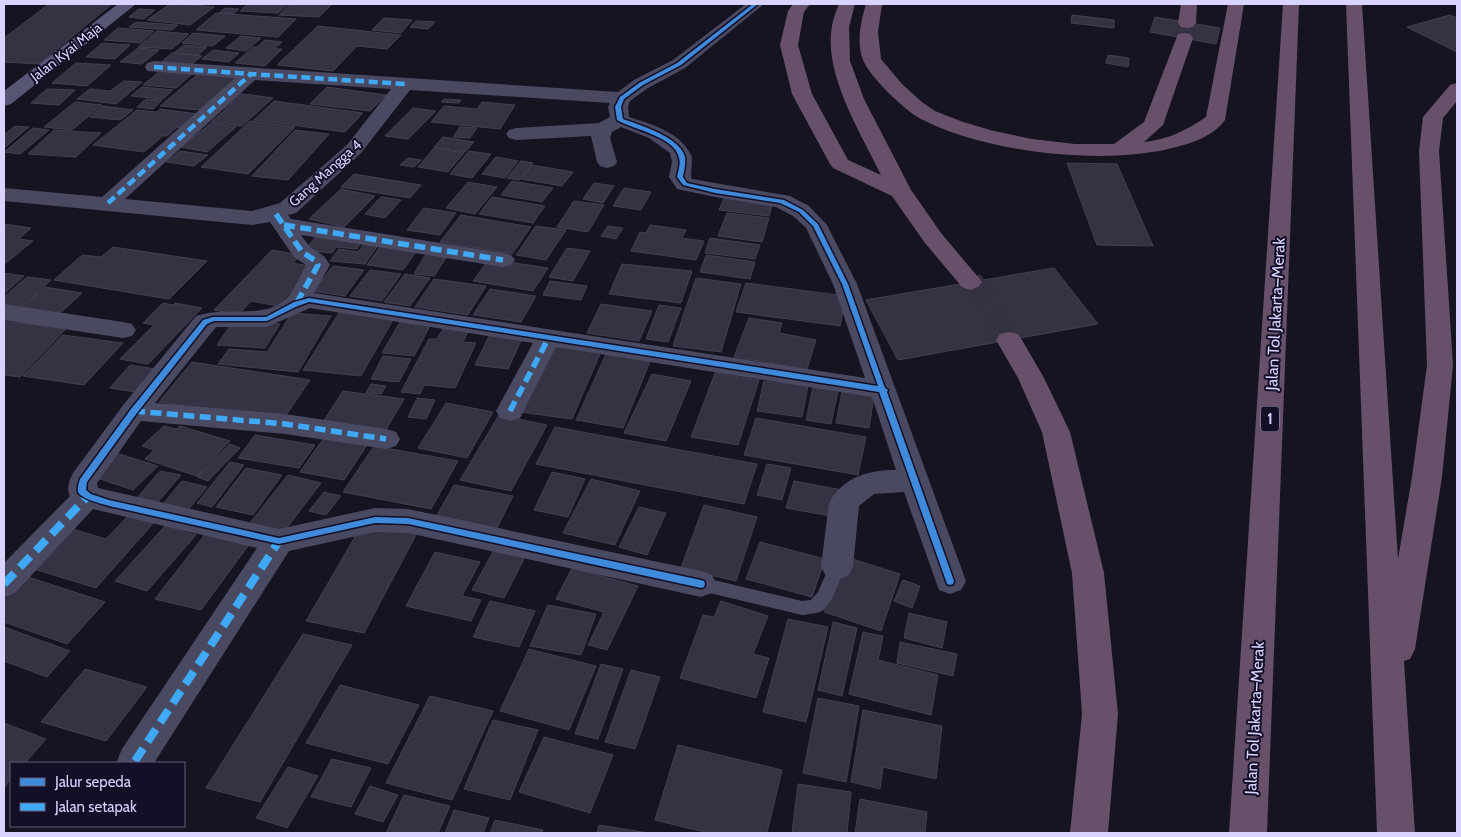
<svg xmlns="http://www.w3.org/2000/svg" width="1461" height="837" font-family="Cabin,sans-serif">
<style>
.building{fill:#343243;stroke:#433f54}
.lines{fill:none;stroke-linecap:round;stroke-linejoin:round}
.motorway-tunnel-far1{stroke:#333142;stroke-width:19;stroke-dasharray:19 9;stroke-linecap:butt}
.motorway-tunnel{stroke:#333142;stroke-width:25;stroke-dasharray:25 12;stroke-linecap:butt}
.service{fill:#4a4962;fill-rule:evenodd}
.minor{fill:#4a4962;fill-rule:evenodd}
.secondary{fill:#575674;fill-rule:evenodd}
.motorway{fill:#67516a;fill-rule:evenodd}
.quiet-far2{stroke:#3fa9f5;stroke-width:4.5;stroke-dasharray:9 4.5;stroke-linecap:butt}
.quiet-far1{stroke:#3fa9f5;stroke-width:5.5;stroke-dasharray:11 5.5;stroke-linecap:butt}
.quiet{stroke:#3fa9f5;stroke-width:8;stroke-dasharray:15 8;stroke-linecap:butt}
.cycleway-casing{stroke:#130f26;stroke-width:3}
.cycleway{fill:#408adc;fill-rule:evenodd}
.labels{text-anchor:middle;stroke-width:4;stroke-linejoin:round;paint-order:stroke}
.far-street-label{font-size:14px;fill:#d9d4ff;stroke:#130f26}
.shield{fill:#130f26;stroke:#9e99be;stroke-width:1}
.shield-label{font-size:15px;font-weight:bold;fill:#d9d4ff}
.street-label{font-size:16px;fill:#d9d4ff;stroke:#130f26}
</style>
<rect width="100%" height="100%" fill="#161421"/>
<path class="building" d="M49 4H112L39 64 4 62V38Z
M170 4H185L214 7 190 25 147 20Z
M248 4H288L278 13 240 11Z
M290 4H332L319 17 279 15Z
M225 8 239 9 233 14 219 13Z
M139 9 155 10 144 19 129 17Z
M216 13 296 19 278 37 196 30Z
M1072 15 1114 20V28L1071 23Z
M1450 15 1457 18V52L1407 27Z
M1155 17 1220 28 1216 44 1150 32Z
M384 18 412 20 401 33 372 30Z
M416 21 435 22 428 29 410 27Z
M136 22 178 25 172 30 129 27Z
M318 26 401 35 387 49 357 46 333 71 277 65Z
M118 28 154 31 140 43 104 40Z
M157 31 189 34 172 49 138 47Z
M193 33 225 36 213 46 182 43Z
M241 36 261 38 246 51 226 48Z
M265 40 282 42 274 49H282L265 66 235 63 253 47H257Z
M102 43 130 45 115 59 86 57Z
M184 45 207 47 198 55 174 53Z
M138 48 159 50 142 64 120 62Z
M213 50 239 53 229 62 202 59Z
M172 53 202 56 187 68 158 65Z
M1108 55 1129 58 1128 67 1106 63Z
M76 63 111 65 87 86 52 83Z
M160 71 192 74 176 88 143 85Z
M198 74 243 78 231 89H223L199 110 160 106Z
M124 81 142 82 116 104 77 99 90 89 110 91Z
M142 87 173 90 163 99 131 96Z
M327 87 386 95 370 111 310 104Z
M47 89 75 90 59 105 31 103Z
M234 93 251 95 273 98 242 126 211 122 227 108 219 107Z
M146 99 162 100 153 109 137 107Z
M444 99 461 100 459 103 441 102Z
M274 101 363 113 345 132 254 120Z
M75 102 102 105 72 130 44 127Z
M482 102 515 105 500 129 431 122 444 106 477 109Z
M103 106 133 110 120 120 90 117Z
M413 108 436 111 408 139 385 136Z
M160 109 198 114 182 128 177 127 167 136H163L144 152 93 145 137 110 157 112Z
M250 121 295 127 248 174 201 167Z
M211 123 236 127 207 152 181 147Z
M15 126 29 127 4 148V135Z
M460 127 477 128 470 138 453 137Z
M33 128 49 130 20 154 4 152Z
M54 130 101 133 76 157 28 154Z
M295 130 329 134 288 180 252 176Z
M443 137 474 142 465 152 434 147Z
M434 148 464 153 448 172 418 167Z
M180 151 208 155 194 166 166 162Z
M469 151 491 154 472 178 450 174Z
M496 157 518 161 505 178 482 174Z
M408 158 421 160 414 167 400 165Z
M521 161 533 163 519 180 507 178Z
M1067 163 1117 164 1153 246 1097 245Z
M532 165 573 172 562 186 521 179Z
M354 174 421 185 410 198 341 187Z
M512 181 553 188 542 202 501 195Z
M468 182 497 187 475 214 446 208Z
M594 183 614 186 603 203 583 199Z
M624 188 651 192 641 210 613 206Z
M341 189 375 196 344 227 309 219Z
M725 196 773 202 769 216 719 210Z
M381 197 401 200 385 218 365 214Z
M492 197 545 206 533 223 479 214Z
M574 201 604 205 588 232 557 227Z
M424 208 456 213 440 235 407 230Z
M727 213 769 218 762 242 718 236Z
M461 215 531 227 512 254 440 242Z
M4 224 31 228 19 239 33 241 6 263H4Z
M650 225 686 230 682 238 704 241 696 260 631 251 640 232 646 233Z
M536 226 566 230 546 260 516 255Z
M608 226 623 228 616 239 601 236Z
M316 236 363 240 357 249 336 247 332 253 305 250Z
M710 238 760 245 755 259 705 253Z
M367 240 381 241 365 264 330 261 339 249 358 252Z
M382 244 418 249 403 270 367 265Z
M113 247 207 261 169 299 54 280 82 255 101 257Z
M567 248 590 251 573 281 549 277Z
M272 250 300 255 293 263 314 267 278 306 251 301 238 315 214 310Z
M427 252 448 255 434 276 414 274Z
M706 255 755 262 750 279 700 272Z
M489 259 548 268 533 291 473 281Z
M622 264 692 271 681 303 609 294Z
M333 266 364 270 345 296 313 291Z
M1054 268 1098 324 898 360 866 300Z
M370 270 401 274 382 301 350 296Z
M4 273 24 276 4 294Z
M405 274 430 278 410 306 384 302Z
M27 277 51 280 20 309 4 306V297Z
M696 278 741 284 721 352 673 346Z
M434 279 486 286 468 315 415 307Z
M550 281 587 286 581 300 543 295Z
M746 283 846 296 840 326 736 312Z
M45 287 82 293 56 317 19 311Z
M490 289 536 296 521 322 473 315Z
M163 303 173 305 175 303 202 308 148 364 120 359 154 325 143 323Z
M601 304 652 311 639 341 587 333Z
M659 305 681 308 668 342 646 339Z
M292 313 331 316 298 372 218 364 229 349 267 352Z
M339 313 394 318 361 376 303 370Z
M403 317 433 320 414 356 382 353Z
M749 318 782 323 779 333 816 340 807 369 734 357Z
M234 320 280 324 265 348 217 345Z
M4 321 66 329 20 377 4 375Z
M443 329 468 331 463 342 476 343 455 388 424 385 420 394 401 392 429 339H437Z
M492 330 524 334 508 369 475 365Z
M63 335 123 343 84 385 23 376Z
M553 343 602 349 572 419 520 412Z
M607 352 651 359 623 428 576 420Z
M383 356 411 359 399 382 371 379Z
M192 362 310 380 282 421 159 402Z
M130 365 162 370 142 393 110 388Z
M715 373 759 380 738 445 691 437Z
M652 374 691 381 666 441 624 433Z
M764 381 808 386 802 417 757 411Z
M371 384 386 386 381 394 366 393Z
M813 387 838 391 831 424 806 420Z
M343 391 404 399 383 435 321 425Z
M842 392 874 396 869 428 836 423Z
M417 398 435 400 426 419 408 417Z
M446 403 493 412 467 458 418 448Z
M499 415 547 425 511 491 460 480Z
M756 418 866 437 858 475 744 455Z
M164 426 176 429 180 426 230 441 197 476 145 459 154 450 142 446Z
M555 427 757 464 744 504 536 464Z
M328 432 371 439 344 480 300 472Z
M255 435 315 445 299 468 238 458Z
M230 444 240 448 208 481 197 477Z
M374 446 458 461 431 509 343 492Z
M116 453 158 466 133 490 91 476Z
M230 462 244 465 212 507 197 503Z
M767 464 791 468 782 500 757 495Z
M246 468 282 475 253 515 216 507Z
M160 471 181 475 158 502 137 498Z
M552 472 585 479 568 517 534 510Z
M288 475 321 483 283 533 249 524Z
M591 479 640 491 615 545 563 533Z
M182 481 207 487 188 510 163 504Z
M794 481 842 490 836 517 786 508Z
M454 485 513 496 497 528 437 515Z
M324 492 341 496 326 515 309 511Z
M704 505 757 517 736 581 681 568Z
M639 507 666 513 647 555 619 547Z
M131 513 156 520 96 588 34 569 72 529 106 539Z
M363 523 417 533 364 633 306 621Z
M165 526 196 535 147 591 115 581Z
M207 532 251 542 201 610 155 599Z
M760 542 825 559 812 597 746 579Z
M494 550 525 557 504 598 472 590Z
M435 552 480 562 462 596 481 600 471 621 406 606Z
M846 557 900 574 881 631 824 612Z
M572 568 638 586 607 650 588 645 604 612 556 599Z
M22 575 105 602 67 644 4 622V593Z
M903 580 920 586 912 608 894 601Z
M490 601 535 611 519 647 473 637Z
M721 601 768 616 753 654 769 658 756 698 680 678 703 615 714 617Z
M548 605 596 614 581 655 530 646Z
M909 613 947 622 942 648 904 638Z
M788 619 828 627 806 722 763 712Z
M833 622 857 628 842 696 818 690Z
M4 627 70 651 47 677 4 661Z
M863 632 883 636 878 660 938 675 931 715 849 694Z
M303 634 352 645 260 802 206 788Z
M900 642 957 654 953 676 897 663Z
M529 649 596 666 569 730 500 711Z
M601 664 623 669 598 739 575 734Z
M85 669 147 687 106 741 41 722Z
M631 670 660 677 635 749 605 742Z
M340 685 419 705 388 764 306 743Z
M430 696 493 711 452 800 386 783Z
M818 698 859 706 846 782 803 773Z
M863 710 942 726 936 779 883 767 880 789 851 782Z
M493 720 538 730 510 800 464 789Z
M4 723 46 739 25 763H11V779L4 788Z
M544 737 613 755 590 813 519 792Z
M678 745 782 770 767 833H708L655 820Z
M332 759 371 768 351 807 311 797Z
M288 767 318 776 287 828 256 818Z
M798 784 851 792 847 833H792Z
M370 786 398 795 383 822 355 814Z
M404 795 450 806 438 833H386Z
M860 799 927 812 925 833H855Z
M454 810 489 818 483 833H445Z
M495 820 543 830 542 833H490Z
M599 825 648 833H597Z"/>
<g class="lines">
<path class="motorway-tunnel-far1" d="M1184 38 1187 23"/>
<path class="motorway-tunnel" d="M970 282 987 302 1009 340"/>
<path class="service" d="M837 561 843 562 845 567C839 580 834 602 822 611 817 614 808 614 802 615L701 591 695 589 693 584 695 579 701 577 802 601 811 600 818 592 831 562Z"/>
<path class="minor" d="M746 4H764L685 68 648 88 630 101 628 107 629 117C653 125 681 132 692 157L691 177 692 179 790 196 809 206 827 225 857 284 966 581 961 590 950 594 939 590 904 492 874 494 859 506 853 567 848 576 837 580 826 576 821 567 829 503C843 477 868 470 896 470L872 397 556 347 520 418 510 421 500 418 496 411 533 343 310 308 267 327H216L155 403 285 414 386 429 396 432 400 439 396 446 386 449 285 434 141 421 97 483 98 488 279 529 375 508 408 509 701 571 712 575 717 584 712 593 701 597 408 533 375 532 289 551 154 763H118L117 761 122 749 257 548 93 509 15 593 4 597V563L70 496C66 488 69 481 73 473L124 404 196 316C225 306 263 320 286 299 293 293 301 274 306 265L294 257 270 222 252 225 4 201V188L102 197 235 78 147 71 145 67 147 63 154 61 618 92 634 80 673 60ZM255 80 391 89 347 145 280 203 252 211 125 199ZM410 90 610 103 608 107 610 117 599 123 516 128 509 130 506 134 509 138 516 140 591 136 597 162 600 166 607 168 614 166 617 162 610 138 612 132 621 127 649 138 670 153 672 162 669 177 677 189 715 197 776 207 793 216 806 228 833 284 865 378 314 293 330 265 324 256 310 247 301 235 503 267 511 265 515 260 511 255 503 253 291 219 288 215 296 213 361 153Z
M4 304 123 322 132 324 136 330 132 336 123 338 4 320Z"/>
<path class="secondary" d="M118 4H136L11 104 4 106V91Z"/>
<path class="motorway" d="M793 4H810L804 12 798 45 812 94 848 160 881 175C861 133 823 74 832 26 833 19 836 11 839 4H855L849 27 850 61 864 99 911 190 941 233 978 277 982 282 978 287 970 290 962 287 925 243 892 196 833 168 830 164 792 94 780 45 788 11Z
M866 4H882L878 32 881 59 902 84 923 103 935 111 963 122 994 131 1032 139 1075 144H1114L1144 122 1178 34 1184 33 1190 34 1193 38 1163 125 1144 142C1169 139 1185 131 1206 117L1228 4H1244L1225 120C1215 134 1196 142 1180 146 1109 167 986 153 921 119 904 110 870 77 863 60 856 42 861 21 866 4Z
M1181 4H1197L1196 23 1193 27 1187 28 1181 27 1178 23Z
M1283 4H1299L1267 833H1229Z
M1346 4H1362L1398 559 1412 477 1427 365 1419 151 1423 117 1450 85 1457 83V101L1443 118 1439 151 1453 365 1442 477 1415 649 1410 659 1404 661 1415 833H1377Z
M1009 332 1018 334 1022 340 1044 378 1070 432 1104 573 1118 714 1108 833H1070L1082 714 1072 573 1042 432 1018 378 996 340 1000 334Z"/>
<path class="quiet-far2" d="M154 67 251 74
M108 203 251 74 405 84"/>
<path class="quiet-far1" d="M276 214 302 252 316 261 318 265 296 304
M284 225 503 260
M134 411 285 424 386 439
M510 411 549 337"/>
<path class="quiet" d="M4 584 88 496
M135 761 279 541"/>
<g class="cycleway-casing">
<path id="cycleway" d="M753 4H758L681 65 643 85 624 99 621 107 623 119C640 125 680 137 685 157 686 163 684 171 683 177L687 183 715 189 784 200 803 210 818 224 848 284 885 388 888 390 887 392 954 581 953 584 950 585 947 584 946 581 879 392 309 302 298 306 267 321H214L207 324 137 413 87 482 86 490 91 494 109 500 279 538 375 517 408 518 701 580 704 581 705 584 704 587 701 588 408 524 375 523 279 544 109 506C102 504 81 499 78 492 77 488 79 482 80 479L131 409 203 320 213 317H266L294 302 309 298 878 386 842 284 813 226 799 212 780 203 715 193 683 185 677 177C678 171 681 164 679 158 675 136 633 130 617 120L615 107 620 97 639 83 677 63Z"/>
</g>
<use href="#cycleway" class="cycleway"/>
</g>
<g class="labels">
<g class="far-street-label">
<text transform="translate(66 52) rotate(-38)" y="5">Jalan Kyai Maja</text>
<text transform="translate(325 173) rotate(-42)" y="5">Gang Mangga 4</text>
</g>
<rect class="shield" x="1261" y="406.5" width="18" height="25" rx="4"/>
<g class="shield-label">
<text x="1270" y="424">1</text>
</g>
<g class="street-label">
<text transform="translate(1275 314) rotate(-87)" y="6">Jalan Tol Jakarta–Merak</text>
<text transform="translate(1254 718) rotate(-87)" y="6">Jalan Tol Jakarta–Merak</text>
</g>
</g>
<rect width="1461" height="837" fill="none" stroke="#d9d4ff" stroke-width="10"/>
<rect x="10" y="762" width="175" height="65" fill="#130f26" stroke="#625e7d"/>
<rect x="20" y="778" width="25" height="8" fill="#408adc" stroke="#625e7d"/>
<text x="55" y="787" font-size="15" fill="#d9d4ff">Jalur sepeda</text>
<rect x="20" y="803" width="25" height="8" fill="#3fa9f5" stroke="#625e7d"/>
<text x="55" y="812" font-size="15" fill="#d9d4ff">Jalan setapak</text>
</svg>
